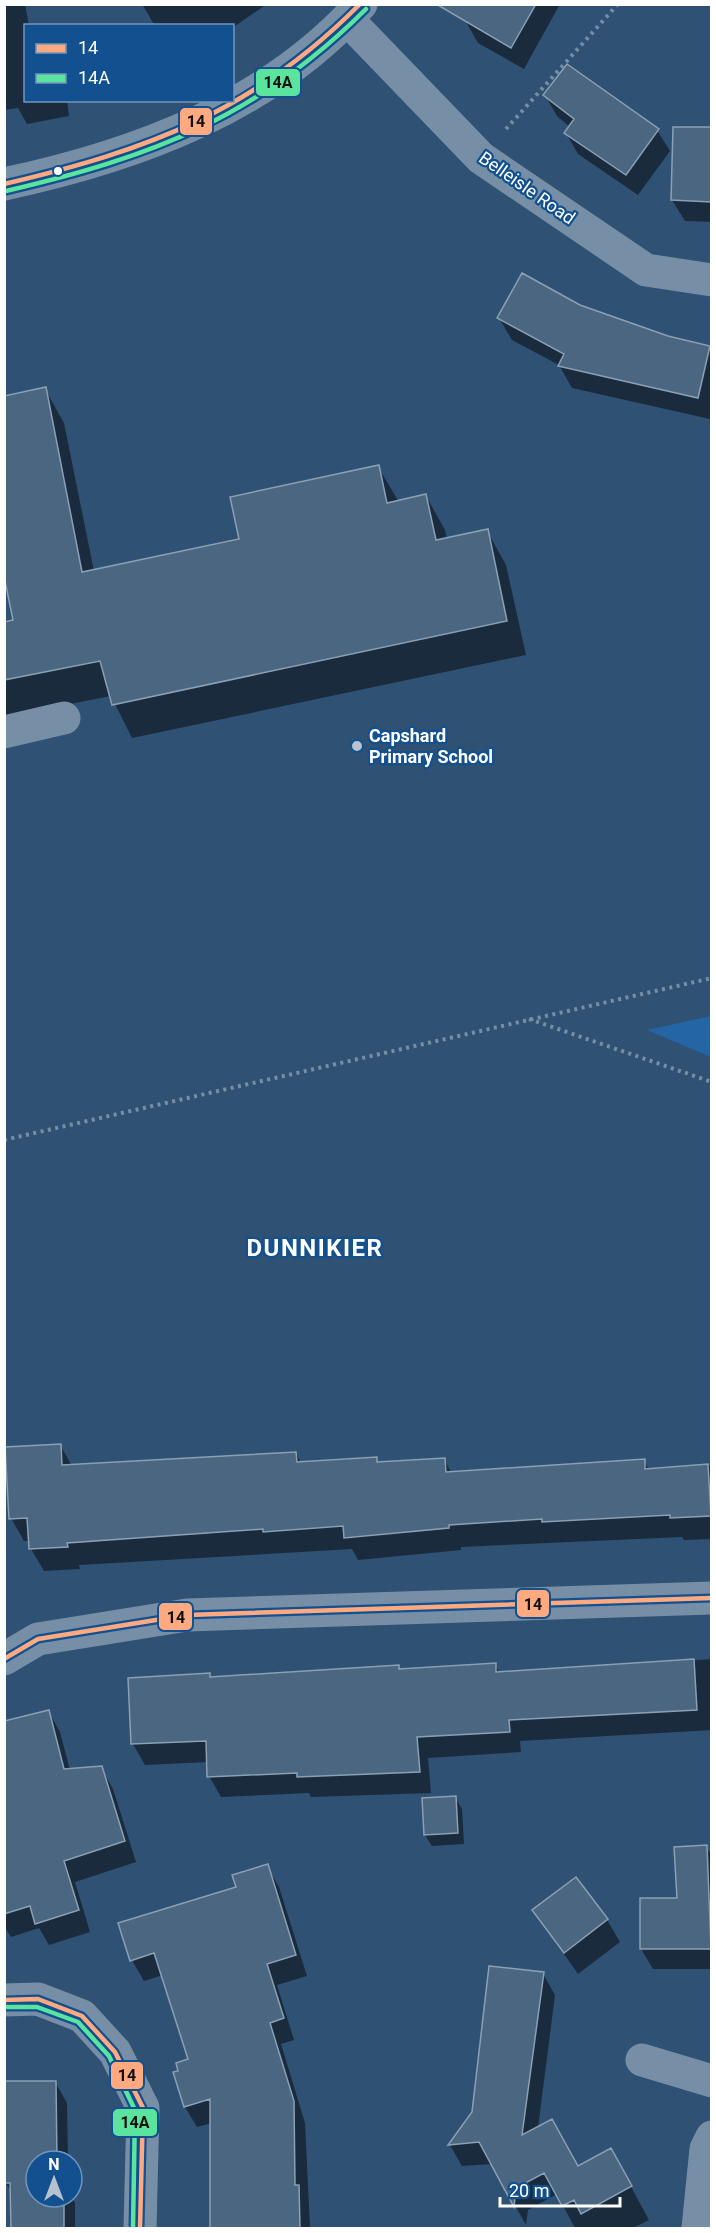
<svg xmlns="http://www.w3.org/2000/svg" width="716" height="2233" font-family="Roboto,sans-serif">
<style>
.green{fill:#2365a5}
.shadow{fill:#0007}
.building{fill:#4a6681;stroke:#8ba0b5;stroke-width:1.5}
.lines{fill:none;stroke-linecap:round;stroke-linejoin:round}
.path{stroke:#768fa7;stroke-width:4;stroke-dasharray:3 4.5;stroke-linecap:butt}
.minor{stroke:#768fa7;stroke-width:33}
.bus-1-casing{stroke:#125090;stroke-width:9}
.bus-2-casing{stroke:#125090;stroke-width:9}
.bus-1{stroke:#ffa980;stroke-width:4.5}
.bus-2{stroke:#5ae49d;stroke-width:4.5}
.bus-dot{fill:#fff;stroke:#125090;stroke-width:2}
.poi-dot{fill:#b6c2ce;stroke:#125090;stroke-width:2}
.labels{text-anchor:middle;stroke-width:4.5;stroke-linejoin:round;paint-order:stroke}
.street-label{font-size:18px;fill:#fff;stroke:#125090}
.poi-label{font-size:18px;font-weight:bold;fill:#fff;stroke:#125090;text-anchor:start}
.district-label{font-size:24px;font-weight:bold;letter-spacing:1.5px;fill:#fff;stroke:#125090}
.line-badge{stroke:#125090;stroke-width:2}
.pale-badge-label{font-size:16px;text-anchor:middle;font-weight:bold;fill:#111}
</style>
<rect width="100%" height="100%" fill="#2f5173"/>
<path class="green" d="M711 1016V1057L647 1030Z"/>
<path class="shadow" d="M4 4H25L29 26H26V100H67L69 116 27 124 18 108 4 110Z
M142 4H267L232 28V26H155Z
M474 4H560L524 69 478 43 465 20Z
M545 95 657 130 670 151 638 195 578 154 566 133 570 127 557 116Z
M675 128 712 129V222L685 221 672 200Z
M580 306 668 338 709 347 712 352 710 419 572 388 559 365 512 340 499 318Z
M45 389 64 423 94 571 240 540 378 467 399 502 426 496 445 530 447 539 487 531 506 565 526 655 132 738 111 696 4 717V623L15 621Z
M60 1445 72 1466 296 1453 301 1463 376 1459 379 1464 444 1459 452 1474 644 1461 649 1470 712 1466V1539L684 1540 682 1537 461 1547V1550L358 1560 352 1549 79 1565 80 1569 44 1571 31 1549 30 1541H24L11 1518Z
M712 1659V1730L520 1741 521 1752 428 1758 431 1793 311 1797 309 1793 221 1797 209 1776 208 1762 145 1765 133 1744 209 1674 212 1679 398 1667 400 1671 495 1665 500 1673Z
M48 1711 60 1732 70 1770 101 1768 113 1789 136 1862 75 1882 90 1932 49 1945 39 1928 11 1937 4 1926V1741Z
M455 1797 462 1809 464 1844 432 1846 425 1835Z
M706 1847 712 1856V1972L710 1969H653L641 1949 678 1900Z
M267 1866 279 1887 307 1976 277 1985 294 2040 281 2044 305 2123 310 2228H212V2123L197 2127 185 2107 180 2072 190 2060 163 1975 144 1981 132 1960Z
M534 1911 607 1920 620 1942 578 1974Z
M543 1974 555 1995 538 2128 578 2168 623 2172 649 2220 633 2228H575L557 2194 528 2210 526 2225 492 2164 462 2166 450 2145 474 2113Z
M55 2082 67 2103 68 2161H36V2197H71L75 2203V2228H12V2193L6 2183Z"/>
<path class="building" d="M436 4H536L511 48Z
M567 64 659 129 626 175 564 133 574 119 543 95Z
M673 127H711V202L671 200Z
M522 273 580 305 668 336 710 346 698 398 558 366 564 354 497 318Z
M46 387 82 572 239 539 230 497 379 465 387 503 426 494 436 540 488 529 507 621 112 705 100 661 4 680V622L13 620 4 576V396Z
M61 1444 62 1465 296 1452 297 1462 377 1457V1462L445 1458 446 1472 645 1459V1469L708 1464 711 1516 670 1518V1515L542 1522V1519L449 1525V1528L344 1538 343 1526 263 1532V1529L67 1543 68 1547 29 1549 27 1518 9 1519 5 1447Z
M694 1659 697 1710 509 1720 510 1732 417 1737 420 1772 297 1777V1773L207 1777 206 1741 131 1744 128 1678 210 1673V1677L399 1665V1669L496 1663V1672Z
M49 1710 64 1769 102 1766 125 1841 64 1861 79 1910 35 1924 30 1906 4 1914V1721Z
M456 1796 458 1833 424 1835 422 1798Z
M707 1845 711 1949H640V1898H677L674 1847Z
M268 1864 296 1955 267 1964 284 2018 270 2023 294 2101 295 2185H299L300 2229H210V2099L184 2107 173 2072 178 2071 176 2063 188 2059 154 1953 130 1961 118 1923 236 1887 232 1875Z
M576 1877 608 1919 564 1953 532 1910Z
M489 1966 544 1972 522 2135 552 2119 578 2166 611 2148 632 2186 581 2214 574 2200 562 2206 544 2173 516 2188 514 2207 479 2142 448 2145 472 2112Z
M4 2081H56L57 2161H36V2197H64V2229H11L10 2183H4Z"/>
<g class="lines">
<path class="path" d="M506 129 618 4
M529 1019 712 1082
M4 1140 712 978"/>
<path class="minor" d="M347 19 481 158 646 270 712 280
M4 184C136 156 269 107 361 4
M4 732 64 718
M4 1659 38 1639 187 1615 712 1598
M4 2000 38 1999 82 2016 115 2052 143 2108 140 2228
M642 2060 712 2081
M698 2228 706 2149 712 2137"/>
<g class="bus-1-casing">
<path id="bus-1" d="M4 184C149 150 254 111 360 4
M4 1659 38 1639 187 1615 712 1598
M4 2000 38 1999 82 2016 115 2052 143 2108 140 2228"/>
</g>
<g class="bus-2-casing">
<path id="bus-2" d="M6 191C152 157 258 117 366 9
M4 2007H37L78 2022 109 2056 135 2110 133 2228"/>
</g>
<use href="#bus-1" class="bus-1"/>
<use href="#bus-2" class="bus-2"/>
</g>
<circle class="bus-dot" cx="58" cy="171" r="5"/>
<circle class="poi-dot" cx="357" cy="746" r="6"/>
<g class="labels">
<g class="street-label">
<text transform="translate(527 188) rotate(35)" y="6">Belleisle Road</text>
</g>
<g class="poi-label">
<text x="369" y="742">Capshard<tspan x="369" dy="21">Primary School</tspan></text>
</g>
<g class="district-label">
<text x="315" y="1256">DUNNIKIER</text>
</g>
</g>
<g class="line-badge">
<rect x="255" y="68" width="46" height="29" rx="6" fill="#5ae49d"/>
<rect x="179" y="107" width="34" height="29" rx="6" fill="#ffa980"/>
<rect x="516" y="1589" width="34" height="29" rx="6" fill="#ffa980"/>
<rect x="158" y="1602" width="35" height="29" rx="6" fill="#ffa980"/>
<rect x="110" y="2061" width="34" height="29" rx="6" fill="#ffa980"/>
<rect x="112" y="2108" width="46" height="29" rx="6" fill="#5ae49d"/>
</g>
<g class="pale-badge-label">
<text x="278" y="88">14A</text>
<text x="196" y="127">14</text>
<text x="533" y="1610">14</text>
<text x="176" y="1623">14</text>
<text x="127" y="2081">14</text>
<text x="135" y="2128">14A</text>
</g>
<rect width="716" height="2233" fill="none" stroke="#ffffff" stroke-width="12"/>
<rect x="24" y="24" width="210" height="78" fill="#125090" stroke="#7196bc" stroke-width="1.5"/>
<rect x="36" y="44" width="30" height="9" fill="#ffa980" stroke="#7196bc" stroke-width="1.5"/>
<text x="78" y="54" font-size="18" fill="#ffffff">14</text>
<rect x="36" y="74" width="30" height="9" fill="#5ae49d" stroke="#7196bc" stroke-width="1.5"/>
<text x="78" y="84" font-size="18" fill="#ffffff">14A</text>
<g transform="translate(54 2179)"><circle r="28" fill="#125090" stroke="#7196bc" stroke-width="1.5"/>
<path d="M0-4.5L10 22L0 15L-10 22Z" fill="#b6c2ce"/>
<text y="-9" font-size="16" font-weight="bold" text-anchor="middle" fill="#ffffff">N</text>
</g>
<path d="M500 2197v9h120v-9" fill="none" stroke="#ffffff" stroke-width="3"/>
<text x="509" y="2197" font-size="18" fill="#ffffff" stroke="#125090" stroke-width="4.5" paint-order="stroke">20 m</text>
</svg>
